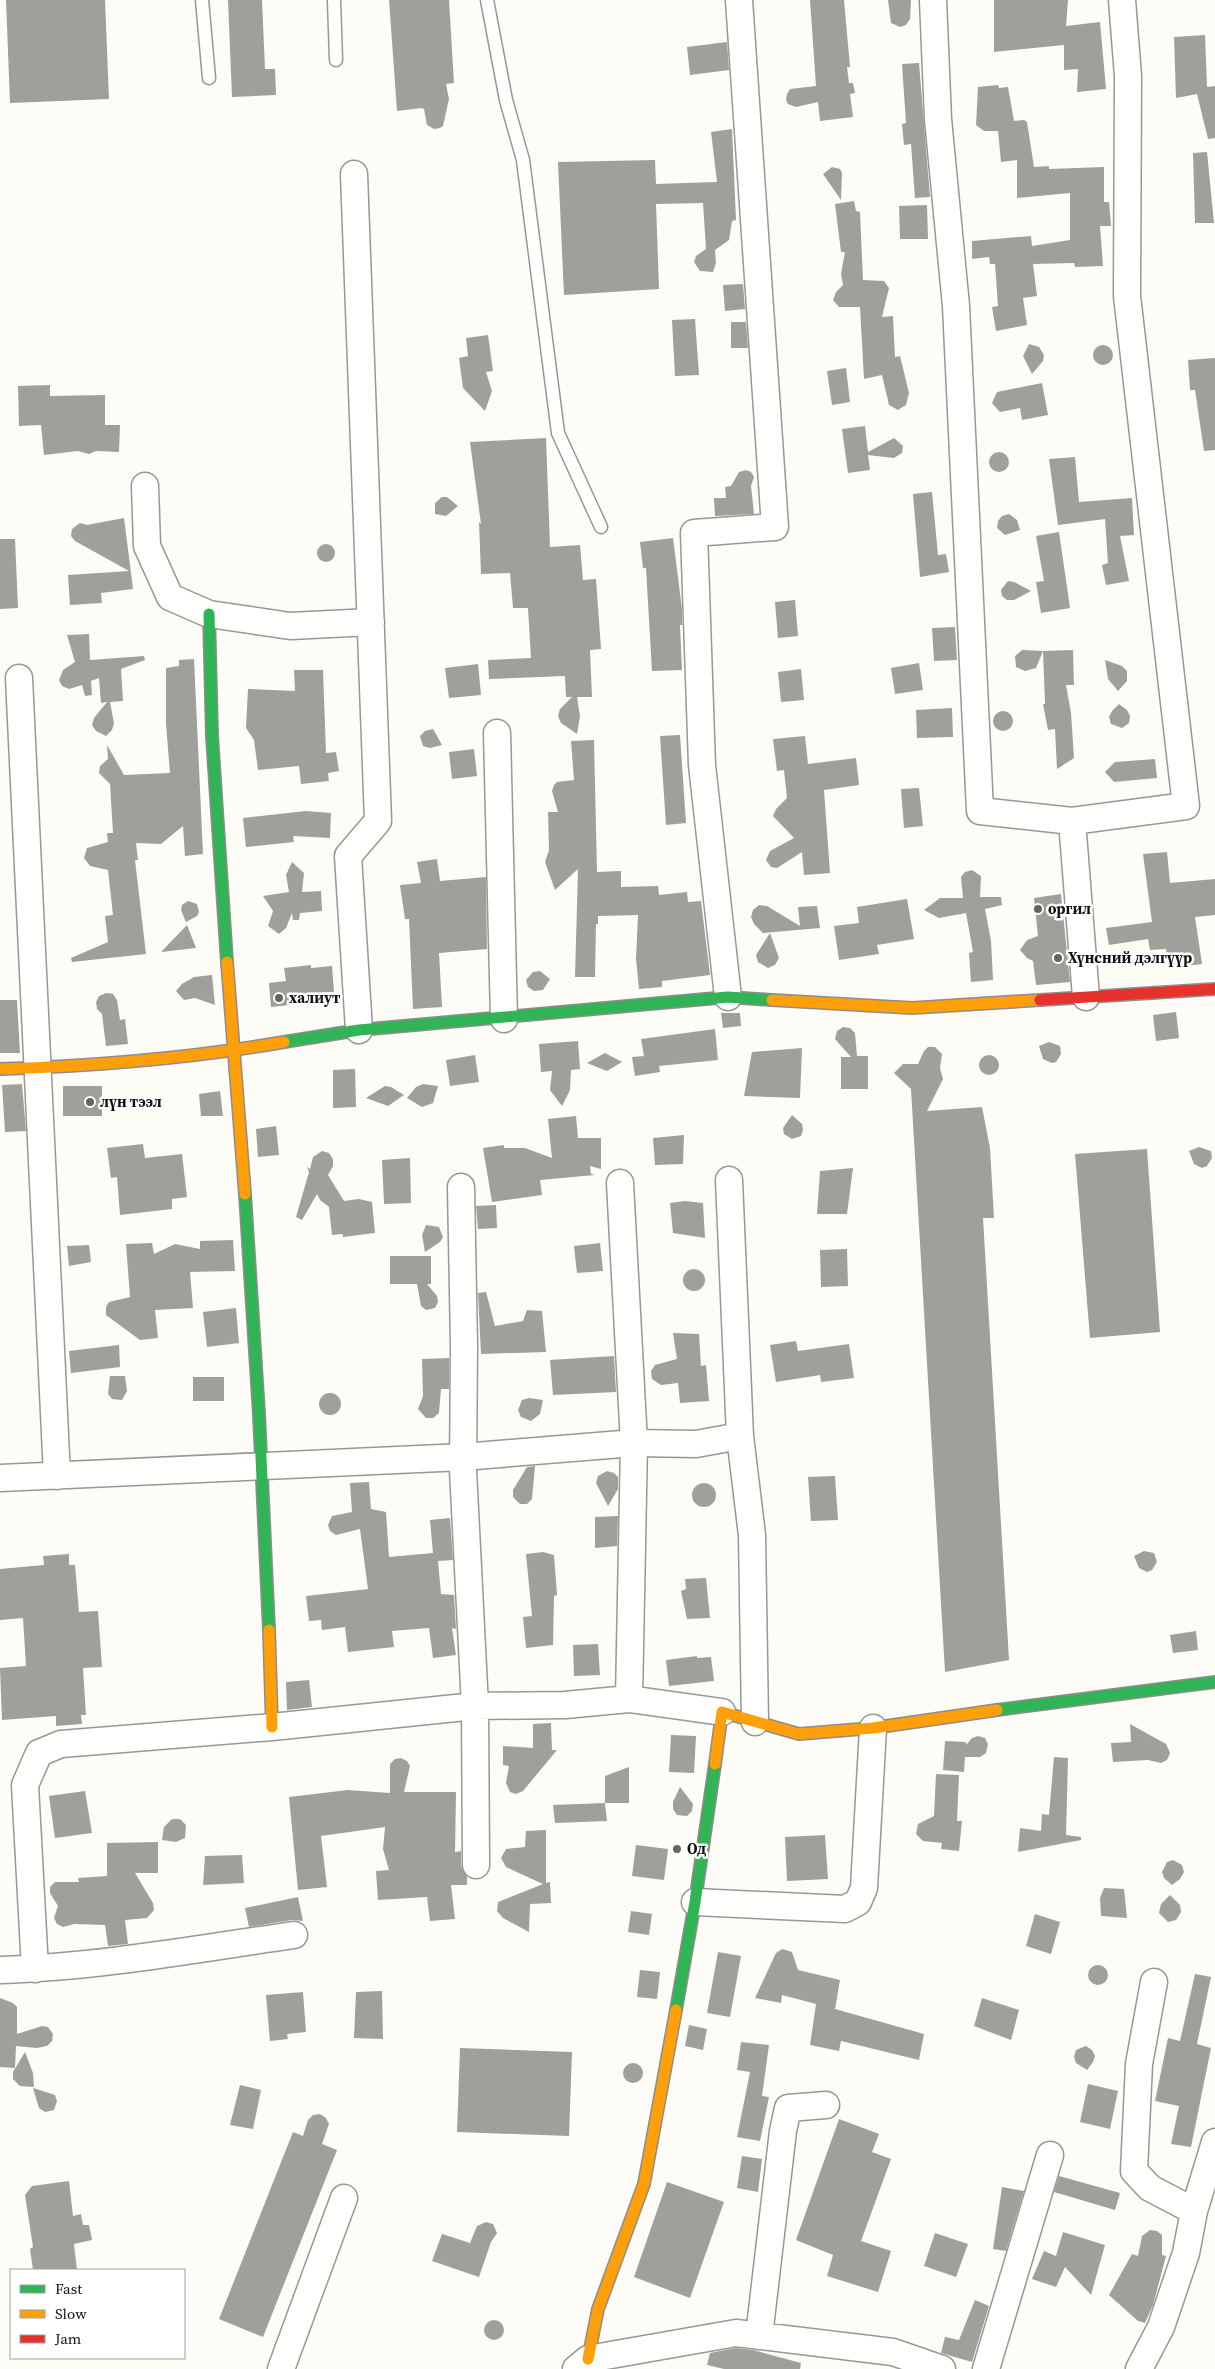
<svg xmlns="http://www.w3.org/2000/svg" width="1215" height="2369" font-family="'Source Serif 4',serif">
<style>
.building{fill:#a19f9c}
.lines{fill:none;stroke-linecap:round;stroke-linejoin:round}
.lane-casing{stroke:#979795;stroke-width:15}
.street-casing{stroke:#979795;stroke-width:29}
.fast-casing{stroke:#8e8d8b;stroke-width:14}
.slow-casing{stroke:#8e8d8b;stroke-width:14}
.jam-casing{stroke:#8e8d8b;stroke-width:14}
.lane{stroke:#fffffe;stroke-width:12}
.street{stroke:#fffffe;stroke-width:26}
.fast{stroke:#30b455;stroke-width:11}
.slow{stroke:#ff9f0a;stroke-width:11}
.jam{stroke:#e5322d;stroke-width:11}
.poi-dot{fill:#646362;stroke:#fff;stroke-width:2}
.labels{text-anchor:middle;stroke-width:5;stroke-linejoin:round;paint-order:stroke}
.poi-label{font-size:15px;font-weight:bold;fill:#111;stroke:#fff;text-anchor:start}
</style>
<rect width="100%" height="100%" fill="#fdfcf7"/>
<path class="building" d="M6 0H105L109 99 10 103Z
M228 0H262L265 69H275L276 95 232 97Z
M389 0H449L454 83 446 84 449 99 443 126 440 128 434 129 427 125 424 109 421 108 397 111Z
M810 0H844L850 67H847L849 83H853L855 93 850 94 853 117 820 121 818 102 796 107 788 104 786 100 787 94 790 89 816 86Z
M888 0H911L910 19 906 25 900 27 891 23Z
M994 0H1068L1066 26 1100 22 1106 89 1077 92 1078 69 1064 70V45L994 52Z
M1205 35 1207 87 1215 86V138L1208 139 1197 94 1176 98 1174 37Z
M727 42 729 70 690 75 687 47Z
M919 63 930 197 915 198 911 144 904 145 902 124 906 123 902 64Z
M998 85 999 88 1008 87 1014 121 1024 120 1027 122 1034 167 1049 166V169L1104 167V202H1109L1111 226H1100L1103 266 1075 267 1074 263 1033 264 1037 296 1023 298 1027 325 996 331 992 307 998 306 995 264H990L989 257 972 259V241L1031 236 1032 246 1070 240V193L1017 198V160L1001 162 998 131H984L976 125 978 87Z
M732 129 736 220 732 221 729 240 715 250 716 263 713 272 700 271 694 262 696 256 706 249 703 203 656 204 659 289 564 295 558 162 655 160 656 184 717 182 711 132Z
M1207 152 1214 223H1195L1193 153Z
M832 167 840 169 842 173 841 200 823 174Z
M854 201 856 211 860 212 863 280 884 281 889 288 882 317 893 316 895 357 900 356 909 393 906 405 898 410 889 405 882 375 864 379 860 307H839L833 300 836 292 843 285 841 274 845 252H841L835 204Z
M927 205 928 239H900L899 206Z
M743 284 745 309 725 311 723 285Z
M695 319 699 375 675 376 672 320Z
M731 322H746L748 348H731Z
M488 335 493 371 486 372 492 391 485 411 463 388 459 358 468 356 466 338Z
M1029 344 1039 347 1044 355 1043 361 1032 374 1023 356Z
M1093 355a10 10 0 1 1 20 0a10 10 0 1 1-20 0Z
M1215 358V450L1204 451 1195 390H1190L1188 360Z
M846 368 850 402 832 405 827 371Z
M1042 383 1048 415 1022 420 1020 408 1000 412 992 403 997 392Z
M50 385V396L105 395V425H120L119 452 96 451 89 454 78 451 44 455 41 425 19 426 18 386Z
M865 426 868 452 894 438 903 446 902 453 894 458 868 455 870 470 848 473 842 429Z
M546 438 550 547 580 545 583 580 596 579 601 649 590 650 592 697H577L580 716 577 734 561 723 558 716 560 709 572 697H566L565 676 489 679 488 660 531 658 528 608H513L510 573 481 574 479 522 481 524 470 442Z
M989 462a10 10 0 1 1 20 0a10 10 0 1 1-20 0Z
M1075 457 1079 502 1132 498 1134 535 1120 536 1129 581 1106 585 1102 565 1108 563 1105 519 1058 525 1049 459Z
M746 470 751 472 754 477 751 486 754 514 715 516 714 498H726L725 487 731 486 739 472Z
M932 492 938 555 946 554 949 572 920 577 913 494Z
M442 497H447L458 506 446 516 435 514V503Z
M1009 514 1017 520 1020 530 1005 535 997 528 998 521 1002 516Z
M124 518 133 589 101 593 102 603 70 605 68 575 129 571 75 541 71 536 72 529 80 523 87 525Z
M1059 532 1070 608 1041 613 1036 582 1044 581 1036 536Z
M673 538 682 609V625H680L682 670 652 671 646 568H643L640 542Z
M0 539H15L18 608 0 609Z
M317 553a9 9 0 1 1 18 0a9 9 0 1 1-18 0Z
M1008 581 1014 582 1031 591 1014 600H1007L1002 596 1001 590Z
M795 600 798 636 778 638 775 602Z
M955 627 957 660 934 661 932 628Z
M89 634 90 660 144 656 145 660 121 669 123 701 110 702 114 723 112 730 106 736 96 731 92 725 94 718 107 702 101 703 99 678 91 681 92 695 85 696 82 685 69 689 62 686 59 680 63 670 75 662 67 635Z
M1022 650 1043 651 1036 668 1025 671 1016 667 1015 656Z
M1073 650 1074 685H1066L1071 713 1074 758 1057 769 1055 729 1048 730 1043 704H1045L1043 651Z
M194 659 203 854 185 856 183 826 161 844 136 843 138 860H135L146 954 72 962 71 958 108 942 105 916 113 915 108 870 90 866 84 858 87 848 108 842 107 833H113L110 784 99 773 100 766 108 759 107 745 124 775 170 773 166 724V668L179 666V660Z
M1105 660 1122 666 1127 671V681L1118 691 1108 679Z
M919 663 923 690 895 694 891 668Z
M478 664 481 695 449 698 445 668Z
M801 669 804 700 781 702 778 672Z
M294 670H323L326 753 336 752 339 771 328 773 329 781 301 784 299 766 258 770 254 740 246 728 248 689 295 691Z
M1119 704 1127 710 1130 716 1129 723 1122 728 1111 724 1109 717 1112 711Z
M952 708 953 737 917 738 916 710Z
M993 721a10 10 0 1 1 20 0a10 10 0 1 1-20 0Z
M433 729 442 745 430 748 423 746 420 736 425 731Z
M680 735 686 823 666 825 660 736Z
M805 736 808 764 856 758 859 785 824 790 830 873 804 875 802 852 777 868 771 867 766 860 770 851 794 838 773 816 776 809 787 798 784 770 777 771 773 739Z
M594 740 597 872 621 871V887L658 886 659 895 687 892 688 902 701 901 710 975 662 981V987L639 989 636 959 638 915 598 916V924H596L595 977H575L578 869 555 890 545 862 549 850 548 812H558L552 791 554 785 557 782 574 780 571 741Z
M474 749 477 776 452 779 449 752Z
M1155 759 1157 778 1114 782 1105 772 1115 762Z
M919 788 923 826 904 828 901 789Z
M306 811 331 813 330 838 293 836 294 842 246 847 243 818Z
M1167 852 1170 883 1215 879V915L1195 917 1202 964 1168 968 1166 949 1150 950 1148 939 1109 945 1106 928 1152 922 1143 854Z
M437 859 440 881 486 877 487 949 439 953 442 1007 413 1009 409 919H405L400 885 421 883 417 862Z
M292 862 304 873 302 892 321 891 322 911 300 913 299 920H293L292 913 286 928 279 934 268 926 273 911 263 896 289 892 286 875Z
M972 870 981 876 980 897H1001L1002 905 985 909 991 941 993 980 971 982 969 953 973 952 966 913 939 918 924 910 940 898H963L961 877 965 872Z
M1061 894 1070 982 1036 985 1033 961 1027 958 1020 950 1027 940 1038 936 1034 898Z
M907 899 914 939 877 945 879 954 839 960 834 926 859 923 857 907Z
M188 901 197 904 199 912 197 916 186 922 181 910 182 905Z
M759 905 767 906 800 926 798 907 817 906 820 928 763 933 754 924 751 917 753 910Z
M187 925 196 948 161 952Z
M770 933 779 958 775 965 768 968 758 962 756 955Z
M311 965V968L332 966 334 992 317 993 318 1002 271 1007 269 983 286 981 284 968Z
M540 971 550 979 543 990 534 991 528 987 526 980 533 972Z
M212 975 215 1005 195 998 184 1000 176 991 182 984 194 977Z
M106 993 113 994 117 1000 120 1020 125 1019 128 1044 106 1046 102 1014 97 1009 96 1002 99 996Z
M0 1000H17L20 1053H0Z
M1176 1012 1179 1038 1156 1041 1153 1015Z
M721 1013H740L741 1026 723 1028Z
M843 1027 850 1028 855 1033 857 1056H868V1089H841V1057H851L835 1039 837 1031Z
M715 1029 718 1060 659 1066 660 1072 635 1076 632 1057 644 1056 641 1039Z
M578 1041 580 1069 571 1070 570 1090 562 1106 550 1090 552 1071 541 1072 539 1044Z
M1049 1042 1060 1046 1061 1054 1056 1062 1052 1063 1043 1059 1039 1046Z
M928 1047H935L942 1054 940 1068 943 1079 927 1111 982 1107 990 1148 994 1218H983L1009 1660 945 1672 911 1089 894 1073 903 1064H918L924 1051Z
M802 1048 800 1098 744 1096 752 1052Z
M605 1053 622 1062 607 1071 587 1063Z
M475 1055 479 1082 450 1086 446 1060Z
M979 1065a10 10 0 1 1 20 0a10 10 0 1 1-20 0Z
M355 1069 356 1107 333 1108V1070Z
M22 1084 26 1131 5 1132 2 1085Z
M423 1084 438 1086 433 1103 422 1107 407 1098 416 1087Z
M63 1086H102V1116H63Z
M385 1086 391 1087 404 1095 388 1106 366 1098Z
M220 1091 223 1116H201L199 1094Z
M792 1115 802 1124 803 1130 801 1136 792 1139 784 1134 783 1128Z
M576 1116 578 1138H601V1169L590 1166 591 1174 595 1175 540 1180 542 1195 492 1202 483 1148 504 1145V1148H525L552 1158 548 1119Z
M276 1126 279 1155 258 1157 256 1129Z
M684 1135 683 1164 655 1165 653 1138Z
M143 1144 145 1158 182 1154 187 1197 172 1199V1209L120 1215 117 1177 111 1178 107 1148Z
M1199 1147 1211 1151 1212 1158 1207 1166 1202 1168 1194 1164 1189 1151Z
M1147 1149 1160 1332 1090 1338 1075 1154Z
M322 1151 329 1153 333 1159V1166L328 1175 344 1201 359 1199 372 1202 375 1233 343 1237V1234L332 1235 329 1207 320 1200 317 1194 302 1220 296 1217 309 1172 307 1167 310 1169 313 1157Z
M410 1158 411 1203 384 1204 382 1160Z
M853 1168 847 1214H817L820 1171Z
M685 1201 703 1203 705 1238 673 1233 670 1203Z
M496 1205 497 1228 478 1229 476 1206Z
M426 1225 439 1227 443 1237 440 1242 425 1252 422 1235Z
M233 1240 235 1271 190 1272 193 1308 155 1310 158 1338 140 1340 106 1315V1307L109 1302 130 1297 126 1244 152 1243 154 1254 175 1244 200 1249V1241Z
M600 1243 603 1271 577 1273 574 1246Z
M89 1245 91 1262 69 1266 67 1246Z
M847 1249 848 1286 821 1287 820 1250Z
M390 1256H431V1284H427L437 1296 438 1302 435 1308 426 1310 421 1306 417 1284H390Z
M683 1280a11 11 0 1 1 22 0a11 11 0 1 1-22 0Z
M486 1292 495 1326 523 1321 527 1310 542 1311 546 1352 481 1354 478 1293Z
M236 1308 239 1343 207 1347 203 1312Z
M673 1333 699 1334 701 1366 706 1365 709 1401 680 1403 678 1383 661 1385 652 1379 651 1371 655 1365 677 1359Z
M796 1341 798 1351 849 1344 854 1378 821 1382 820 1375 776 1382 770 1345Z
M119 1345 120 1367 71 1373 69 1351Z
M614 1356 616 1392 553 1395 550 1360Z
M449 1358V1389H441L439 1413 433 1418H426L418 1409 423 1396 422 1359Z
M110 1376H125L127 1391 122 1400 112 1399 108 1394Z
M193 1377H224V1401H193Z
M319 1404a11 11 0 1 1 22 0a11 11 0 1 1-22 0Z
M529 1398 543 1400 540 1414 531 1421 521 1417 518 1410 522 1400Z
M535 1466 532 1499 527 1504H520L513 1497V1490L527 1467Z
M607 1471 614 1473 618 1477V1489L608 1506 596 1483 598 1476Z
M835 1476 838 1520 811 1521 808 1477Z
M369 1482 371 1509 386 1512 389 1557 433 1553 430 1520 450 1518 453 1560 438 1561 441 1594 454 1595 456 1629 452 1628 456 1655 433 1658 429 1628 392 1631 394 1647 348 1652 345 1627 322 1630 321 1620 309 1621 306 1596 368 1589 360 1529 336 1535 330 1531 328 1525 332 1516 352 1512 350 1483Z
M692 1495a12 12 0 1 1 24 0a12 12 0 1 1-24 0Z
M618 1516 617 1546 595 1548V1517Z
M1144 1551 1154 1553 1157 1562 1152 1570 1147 1572 1139 1568 1134 1556Z
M543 1552 554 1555 557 1595 554 1596 553 1645 526 1648 523 1617 532 1616 526 1554Z
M69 1554V1565H75L79 1612 98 1611 102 1667 83 1668 86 1715H81L82 1724 56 1726V1716L2 1720 0 1668 26 1666 23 1618 0 1620V1569L44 1565 43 1556Z
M706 1578 710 1618 687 1619 681 1591 686 1589 685 1579Z
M1196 1631 1198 1650 1173 1653 1170 1635Z
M598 1644 600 1675 574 1676 573 1645Z
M697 1656V1658L711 1657 714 1681 669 1686 666 1660Z
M309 1680 312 1707 287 1710 286 1682Z
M551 1723 552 1750H557L523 1791 516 1794 510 1792 506 1783 509 1766 503 1765V1746L533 1748V1724Z
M1130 1724 1166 1744 1170 1753 1167 1760 1161 1763 1148 1760 1113 1762 1111 1743 1131 1742Z
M671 1735 696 1736 694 1773 669 1772Z
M978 1736 985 1738 988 1744 986 1753 980 1757H965L964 1772 943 1770 945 1741 966 1742V1745L972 1738Z
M1054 1757 1068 1758 1066 1835 1081 1837V1840L1018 1852 1020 1828 1041 1831 1042 1814 1049 1815Z
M401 1758 407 1761 410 1766 404 1792H456L455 1852 461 1851V1866L467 1876V1885H451L455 1919 430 1921 427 1897 378 1900 376 1871 389 1870 383 1849 385 1827 321 1836 327 1887 298 1890 289 1797 348 1790 390 1793V1764L395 1759Z
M629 1767V1803H605V1776Z
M936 1774 959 1775 957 1821H962L959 1851 941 1849 942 1843 923 1841 916 1834 918 1824 934 1816Z
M680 1787 693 1804 692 1811 687 1816 677 1815 673 1809V1802Z
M85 1791 92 1833 55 1838 49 1796Z
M605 1803 607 1821 555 1823 553 1805Z
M172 1819H180L186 1825 185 1838 176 1842 162 1840 164 1827Z
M546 1830V1883L550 1882 551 1903 530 1904 529 1932 503 1918 497 1911 498 1902 543 1884 506 1867 501 1858 506 1849 525 1847 526 1831Z
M825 1835 828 1879 787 1881 785 1837Z
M158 1842V1873H135L153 1903 154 1910 147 1918 125 1920 128 1944 108 1946 105 1925 74 1924 63 1927 57 1924 54 1918 58 1906 50 1893V1887L55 1882H79L78 1878 107 1876V1843Z
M636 1845 668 1849 664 1880 632 1876Z
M242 1855 244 1883 203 1885 205 1856Z
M1173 1860 1182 1865 1184 1872 1180 1879 1172 1885 1164 1878 1162 1872 1167 1862Z
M1104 1888 1124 1889 1127 1918 1101 1916 1100 1898Z
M1170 1895 1180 1905 1181 1912 1176 1920 1168 1922 1159 1913 1161 1904Z
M298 1897 303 1921 292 1920 249 1927 245 1908Z
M631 1911 652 1914 649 1935 628 1932Z
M1035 1914 1060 1922 1051 1954 1026 1946Z
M782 1949 792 1952 798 1970 840 1980 835 2009 924 2034 919 2060 841 2041 839 2051 810 2045 816 2004 782 1995 781 2003 755 1998 776 1953Z
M718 1952 741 1956 730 2017 707 2013Z
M1088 1975a10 10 0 1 1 20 0a10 10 0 1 1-20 0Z
M640 1970 660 1972 657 1999 637 1997Z
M1195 1974 1211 1977 1197 2044 1211 2048 1191 2147 1171 2144 1179 2106 1155 2101 1168 2038 1180 2041Z
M382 1991 383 2039 354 2038 356 1992Z
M303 1992 306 2032 287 2034 288 2039 270 2041 266 1995Z
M0 1998 13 2003 17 2007V2034L42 2026 48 2027 53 2034 52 2041 47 2046 37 2048 16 2046 15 2068 0 2067Z
M982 1998 1019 2010 1011 2040 974 2026Z
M689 2025 707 2029 703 2050 685 2046Z
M741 2042 769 2045 762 2096 769 2097 760 2141 737 2137 750 2072 737 2070Z
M1086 2046 1092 2050 1095 2056 1093 2062 1087 2070 1076 2063 1074 2057 1076 2050Z
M460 2048 572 2052 569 2136 457 2132Z
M25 2052 33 2073 34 2087 20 2086 13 2079V2072Z
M623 2073a10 10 0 1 1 20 0a10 10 0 1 1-20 0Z
M1088 2084 1118 2091 1110 2129 1080 2122Z
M240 2085 261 2090 253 2129 230 2125Z
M33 2088 55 2095 57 2101 54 2110 45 2112 39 2108Z
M320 2114 326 2118 329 2124 322 2144 337 2150 263 2337 219 2319 293 2132 303 2136 308 2120 313 2115Z
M839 2119 879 2134 872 2152 891 2159 861 2241 891 2251 878 2292 827 2276 833 2255 796 2240Z
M742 2156 762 2159 758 2192 737 2188Z
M1059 2176 1120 2193 1115 2210 1054 2192Z
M69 2181 73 2216 81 2214 83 2225H89L92 2240 74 2244 77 2270H33L30 2249 33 2247 25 2195 32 2186Z
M667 2182 724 2202 690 2298 634 2277Z
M1002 2187 1024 2191 1006 2251 993 2249Z
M486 2222 493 2224 497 2233 491 2242 479 2277 432 2261 442 2234 470 2243 477 2226Z
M1150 2230 1157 2231 1162 2235V2255L1166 2256 1153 2305 1145 2323 1138 2321 1109 2295 1132 2254 1138 2256 1142 2236Z
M1063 2232 1105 2245 1091 2295 1065 2267 1056 2287 1032 2279 1044 2251 1056 2256Z
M935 2233 968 2244 956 2277 924 2266Z
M975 2300 989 2306 972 2362 941 2353 945 2337 959 2340Z
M484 2330a10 10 0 1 1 20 0a10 10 0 1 1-20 0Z
M736 2348 753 2350 801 2363 800 2369H724L707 2365 710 2353Z"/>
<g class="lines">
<g class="lane-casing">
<path id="lane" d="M202 0 209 78
M334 0 336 60
M487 0 506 100 523 160 558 433 601 527"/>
</g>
<g class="street-casing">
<path id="street" d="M933 0 938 119 956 306 980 811 1072 821
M354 174 378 821 348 856 359 1030
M145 486 147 546 170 597 209 614 290 626 371 622
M19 678 57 1476
M497 733 504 1019
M728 997 702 765 694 533 775 527 739 0
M1086 997 1072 821 1186 806 1127 296 1128 76 1122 0
M620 1183 634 1443 629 1699
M461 1187 464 1346 463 1470 475 1706 476 1865
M740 1436 752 1535 755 1722
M0 1478 463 1457 634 1443 696 1444 740 1436 729 1180
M695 1902 845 1909 858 1902 864 1888 873 1728
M35 1969 25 1785 39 1753 61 1744 272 1727 475 1706 565 1705 629 1699 722 1712
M0 1970C98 1967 197 1949 294 1935
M1154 1982 1139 2064 1134 2171 1150 2188 1194 2211
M759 2336 783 2131 788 2108 826 2105
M281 2369 344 2198
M576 2369 588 2359 736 2333 893 2352 942 2369
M986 2369 1050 2155
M1139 2369 1161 2327 1186 2253 1194 2211 1215 2142"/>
</g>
<g class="fast-casing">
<path id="fast" d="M209 614 212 736 227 962
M284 1042 359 1030 728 997 772 1000
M245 1194 259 1414 269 1630
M997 1710 1215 1682
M676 2010 695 1902 715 1764"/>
</g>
<g class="slow-casing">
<path id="slow" d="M227 962 245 1194
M772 1000 912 1008 1040 1000
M0 1069C94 1066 192 1058 284 1042
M269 1630 272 1727
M715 1764 722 1712 799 1734 873 1728 997 1710
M588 2359 598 2309 644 2184 676 2010"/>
</g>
<g class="jam-casing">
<path id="jam" d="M1040 1000 1215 989"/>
</g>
<use href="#lane" class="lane"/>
<use href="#street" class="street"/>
<use href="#fast" class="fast"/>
<use href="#slow" class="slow"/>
<use href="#jam" class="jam"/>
</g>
<g class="poi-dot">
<circle cx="1038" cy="909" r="5"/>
<circle cx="1058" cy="958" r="5"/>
<circle cx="279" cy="998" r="5"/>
<circle cx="90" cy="1102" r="5"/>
<circle cx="677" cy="1849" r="5"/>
</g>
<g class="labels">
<g class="poi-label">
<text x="1048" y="914">оргил</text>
<text x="1068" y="963">Хүнсний дэлгүүр</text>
<text x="289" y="1003">халиут</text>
<text x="100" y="1107">лүн тээл</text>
<text x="687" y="1854">Од</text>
</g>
</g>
<rect x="10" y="2269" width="175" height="90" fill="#ffffff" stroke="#a0a0a0"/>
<rect x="20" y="2285" width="25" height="8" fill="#30b455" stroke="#a0a0a0"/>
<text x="55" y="2294" font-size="15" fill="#111111">Fast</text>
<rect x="20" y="2310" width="25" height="8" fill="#ff9f0a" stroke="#a0a0a0"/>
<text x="55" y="2319" font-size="15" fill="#111111">Slow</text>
<rect x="20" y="2335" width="25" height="8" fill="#e5322d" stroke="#a0a0a0"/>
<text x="55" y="2344" font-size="15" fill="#111111">Jam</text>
</svg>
